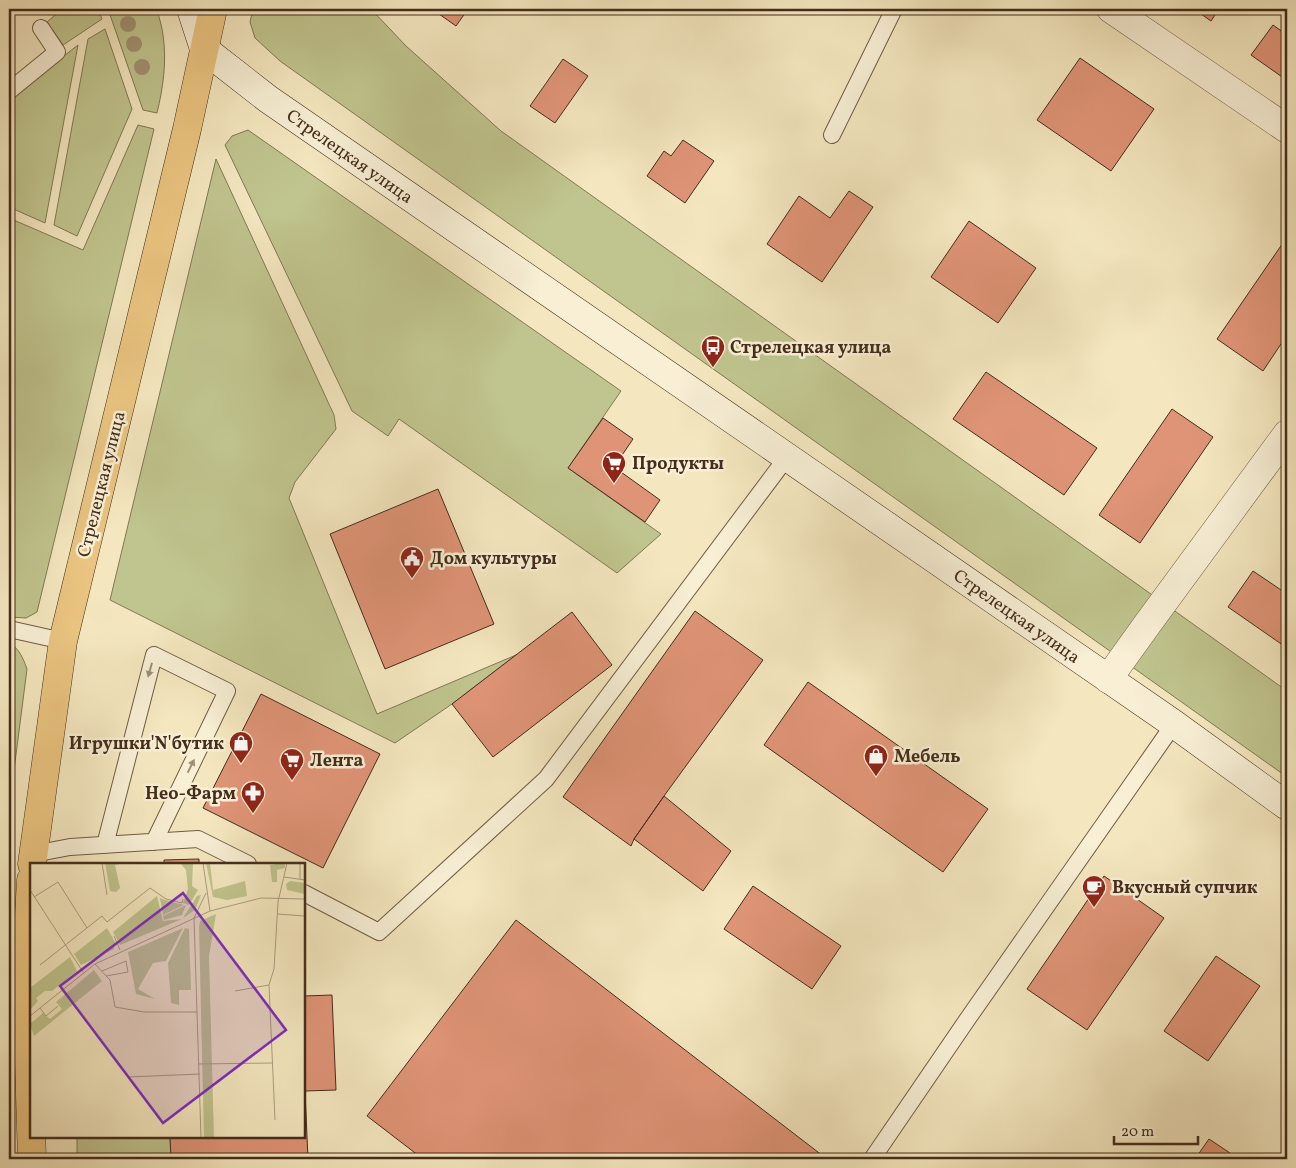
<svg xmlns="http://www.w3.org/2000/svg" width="1296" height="1168" font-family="Vollkorn,serif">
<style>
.green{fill:#c0c48e;stroke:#827854}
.building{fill:#df9477;stroke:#442d1b}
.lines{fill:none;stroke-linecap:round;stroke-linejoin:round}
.service-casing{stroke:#705c44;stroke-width:18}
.minor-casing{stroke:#705c44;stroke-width:29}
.secondary-casing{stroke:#442d1b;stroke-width:29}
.primary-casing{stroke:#442d1b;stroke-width:29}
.service{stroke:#f8efd5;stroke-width:16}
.minor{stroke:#f8efd5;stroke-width:28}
.secondary{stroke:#f8efd5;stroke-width:28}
.primary{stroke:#eac480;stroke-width:28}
.tree{fill:#a19171}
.oneway{fill:#9e8e78}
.labels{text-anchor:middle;stroke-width:5;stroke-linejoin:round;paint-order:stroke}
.street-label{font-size:18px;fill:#442d1b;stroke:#f8efd5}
.poi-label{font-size:18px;font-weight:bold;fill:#442d1b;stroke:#f8efd5;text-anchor:start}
.inset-road{fill:none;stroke:#ae9d7d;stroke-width:1}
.view{fill:#7b2cbf;fill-opacity:0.15;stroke:#7b2cbf;stroke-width:2.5}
.inset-edge{fill:none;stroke:#442d1b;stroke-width:2.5}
</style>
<rect width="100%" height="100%" fill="#f4e7bf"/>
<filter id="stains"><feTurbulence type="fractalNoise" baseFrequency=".004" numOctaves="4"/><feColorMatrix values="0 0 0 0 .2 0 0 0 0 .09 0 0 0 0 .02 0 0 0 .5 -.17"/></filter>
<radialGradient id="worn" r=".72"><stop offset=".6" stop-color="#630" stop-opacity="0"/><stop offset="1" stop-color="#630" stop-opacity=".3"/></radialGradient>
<path class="green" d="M62 9H98L102 19 63 45 47 22Z
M108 9H157C159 18 162 26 163 35 167 62 163 88 157 113L143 110Z
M253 9H371L406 46 501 131 1287 691V777L280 61 255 38 250 22Z
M105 29 132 109 77 236 54 225 88 39Z
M78 45 45 223 9 207V99Z
M138 125 154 129 37 612 26 618 9 617V218L83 250Z
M248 130 621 391 568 468 661 534 617 573 399 419 388 436 352 411 225 145 232 136Z
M216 159 334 415 336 429 295 482 289 498 377 714 516 655 452 704 395 743 110 600Z
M9 643C19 648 23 658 27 669L9 809Z
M77 1137H170L171 1159H77Z"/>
<path class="building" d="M432 9H468L456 26Z
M1194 9H1219L1211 21Z
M1273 25 1287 35V76L1285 79 1251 55Z
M1080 58 1154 109 1111 171 1037 120Z
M563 59 588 76 555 123 530 106Z
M683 140 714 161 685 203 647 176 664 151 671 156Z
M849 191 873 207 822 282 767 244 799 196 830 218Z
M969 221 1036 268 998 323 931 277Z
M1287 237V335L1263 371 1217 339Z
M986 372 1097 448 1064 495 953 419Z
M1172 409 1213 437 1140 543 1099 515Z
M603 418 633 439 614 467 660 500 645 522 568 468Z
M438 489 494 624 385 669 330 534Z
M1253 571 1287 594V648L1228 607Z
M695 611 763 660 664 796 634 839 631 846 563 797Z
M572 612 612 665 493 757 452 704Z
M808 682 988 809 943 872 764 745Z
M261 694 380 754 323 868 203 808Z
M664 796 731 851 703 891 634 839Z
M199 859V864H164V860Z
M1104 876 1164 918 1087 1030 1027 989Z
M753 886 841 946 812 989 724 929Z
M516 920 827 1159H423L367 1116Z
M1216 956 1260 986 1208 1061 1164 1031Z
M332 995 336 1090 305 1091 308 1159H171L170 1137H304V996Z
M1209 1139 1239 1159H1195Z"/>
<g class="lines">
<g class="service-casing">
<path id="service" d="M9 91 57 52 41 28
M832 135 894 9
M9 629 63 641
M105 845 154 655 227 691 154 842
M33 854 70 847 198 839 248 864
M304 893 379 932 546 779 787 457
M872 1159 969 1017 1174 724"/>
</g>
<g class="minor-casing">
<path id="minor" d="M1111 9 1287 129
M1108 679 1146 626 1287 434"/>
</g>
<g class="secondary-casing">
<path id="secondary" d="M191 9 204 49 268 99 1174 724 1287 806"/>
</g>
<g class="primary-casing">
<path id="primary" d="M32 864 63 641 187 129 213 9
M31 880 26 967 32 1159"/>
</g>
<use href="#service" class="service"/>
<use href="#minor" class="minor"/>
<use href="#secondary" class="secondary"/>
<use href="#primary" class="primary"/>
</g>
<g class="tree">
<circle cx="128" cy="24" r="8"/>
<circle cx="134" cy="44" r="8"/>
<circle cx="142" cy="67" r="8"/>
</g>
<defs><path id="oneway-solid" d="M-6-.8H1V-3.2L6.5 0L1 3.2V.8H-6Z" transform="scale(1.25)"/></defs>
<g class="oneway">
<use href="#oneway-solid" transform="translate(150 670) rotate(105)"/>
<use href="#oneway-solid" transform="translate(191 766) rotate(-64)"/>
</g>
<defs>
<g id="bus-pin" transform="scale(1.25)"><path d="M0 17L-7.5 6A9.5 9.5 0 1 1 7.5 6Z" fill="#8f2418" stroke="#f8efd5"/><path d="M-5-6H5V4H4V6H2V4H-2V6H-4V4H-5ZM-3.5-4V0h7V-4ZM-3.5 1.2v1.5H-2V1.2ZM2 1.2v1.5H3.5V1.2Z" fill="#fff"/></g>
<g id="supermarket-pin" transform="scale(1.25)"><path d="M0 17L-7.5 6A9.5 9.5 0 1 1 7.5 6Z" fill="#8f2418" stroke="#f8efd5"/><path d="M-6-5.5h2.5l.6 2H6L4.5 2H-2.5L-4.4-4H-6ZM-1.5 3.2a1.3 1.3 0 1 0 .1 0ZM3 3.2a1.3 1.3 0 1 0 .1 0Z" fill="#fff"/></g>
<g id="civic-pin" transform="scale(1.25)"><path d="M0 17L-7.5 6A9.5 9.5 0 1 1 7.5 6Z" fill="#8f2418" stroke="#f8efd5"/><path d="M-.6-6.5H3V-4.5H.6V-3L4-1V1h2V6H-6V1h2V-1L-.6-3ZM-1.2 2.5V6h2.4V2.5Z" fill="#fff"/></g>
<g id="shop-pin" transform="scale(1.25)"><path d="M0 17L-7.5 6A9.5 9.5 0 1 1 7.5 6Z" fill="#8f2418" stroke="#f8efd5"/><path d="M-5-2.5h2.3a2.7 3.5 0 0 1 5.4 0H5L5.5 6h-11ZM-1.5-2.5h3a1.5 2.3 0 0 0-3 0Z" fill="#fff"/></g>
<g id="pharmacy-pin" transform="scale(1.25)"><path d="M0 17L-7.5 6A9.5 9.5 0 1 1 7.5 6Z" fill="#8f2418" stroke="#f8efd5"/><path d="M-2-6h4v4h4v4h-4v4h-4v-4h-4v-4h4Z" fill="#fff"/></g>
<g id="cafe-pin" transform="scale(1.25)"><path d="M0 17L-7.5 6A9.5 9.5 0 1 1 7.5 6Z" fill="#8f2418" stroke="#f8efd5"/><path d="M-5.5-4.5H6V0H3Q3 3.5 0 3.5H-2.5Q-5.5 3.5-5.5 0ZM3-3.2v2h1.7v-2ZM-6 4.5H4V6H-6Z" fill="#fff"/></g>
</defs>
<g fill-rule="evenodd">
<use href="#bus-pin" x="713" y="347"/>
<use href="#supermarket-pin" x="614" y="463"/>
<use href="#civic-pin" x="412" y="558"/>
<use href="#shop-pin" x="241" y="743"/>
<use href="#shop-pin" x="876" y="756"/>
<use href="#supermarket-pin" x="292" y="760"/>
<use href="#pharmacy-pin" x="253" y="793"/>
<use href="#cafe-pin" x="1094" y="887"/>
</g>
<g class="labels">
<g class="street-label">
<text transform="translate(350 156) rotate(35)" y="6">Стрелецкая улица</text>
<text transform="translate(101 484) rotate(-76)" y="6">Стрелецкая улица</text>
<text transform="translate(1017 616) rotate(35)" y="6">Стрелецкая улица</text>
</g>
<g class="poi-label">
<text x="730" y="353">Стрелецкая улица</text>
<text x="632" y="469">Продукты</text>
<text x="430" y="564">Дом культуры</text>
<text x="224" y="749" text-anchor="end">Игрушки'N'бутик</text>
<text x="894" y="762">Мебель</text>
<text x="310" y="766">Лента</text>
<text x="236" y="799" text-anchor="end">Нео-Фарм</text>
<text x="1112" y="893">Вкусный супчик</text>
</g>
</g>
<g transform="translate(30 863)">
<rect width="275" height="275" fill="#f4e7bf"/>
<path d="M75 0H93L85 2 90 25 86 29 80 28ZM150 0H163L162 23 168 27 159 42 153 40 158 26 156 7ZM176 0H180L183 27 215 18 217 33 197 37 183 34ZM255 0V5L247 7V19H242L240 2ZM260 18 275 20V31L257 27 256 21ZM171 32 165 47 153 55 167 33ZM127 33 133 58 152 56 90 82 83 69ZM130 35 135 37 154 42 133 52ZM156 42 152 52 134 57 133 53ZM186 51 179 93 184 275H174L169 64 170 58ZM77 65 85 79 84 86 51 102 44 91ZM153 65 136 98 123 100 108 126 125 136 106 131 98 89ZM155 65 159 66 161 127H149V142L141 140 138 100ZM40 94 47 108 22 128H15L6 135 8 138 0 147V125ZM64 107 72 118 4 173 0 161 13 150 20 156 32 146 26 139Z" fill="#c0c48e"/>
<path class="inset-road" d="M72 0 77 32M173 0 180 48M254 14 275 17M270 16V0M0 27 53 109M4 34 28 19 57 65M247 51 275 53M84 73 90 87M65 101 80 117 85 144 114 149H167M10 102 72 53 77 59 120 25 136 36 152 40 153 36M72 108 96 98 98 109 76 113M205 128 239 122M10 145 16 153 28 143M0 153 65 101 180 48 231 35 275 36M169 201 243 200M98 214 170 211M245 257 239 122 244 106 248 39 257 0M171 275 164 55 176 30"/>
<path class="view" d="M153 30 256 167 133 260 30 123Z"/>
<rect width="275" height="275" class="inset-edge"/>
</g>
<rect width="1296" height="1168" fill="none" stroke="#f4e7bf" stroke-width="30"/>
<rect x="10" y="10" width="1276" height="1148" fill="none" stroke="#442d1b" stroke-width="2.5"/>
<rect x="15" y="15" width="1266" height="1138" fill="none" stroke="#442d1b"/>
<path d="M1114 1136v8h84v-8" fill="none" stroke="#442d1b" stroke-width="2.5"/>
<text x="1121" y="1136" font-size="15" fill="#442d1b" stroke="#f8efd5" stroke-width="4" paint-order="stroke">20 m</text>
<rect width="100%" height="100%" filter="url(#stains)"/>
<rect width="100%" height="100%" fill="url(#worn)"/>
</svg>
